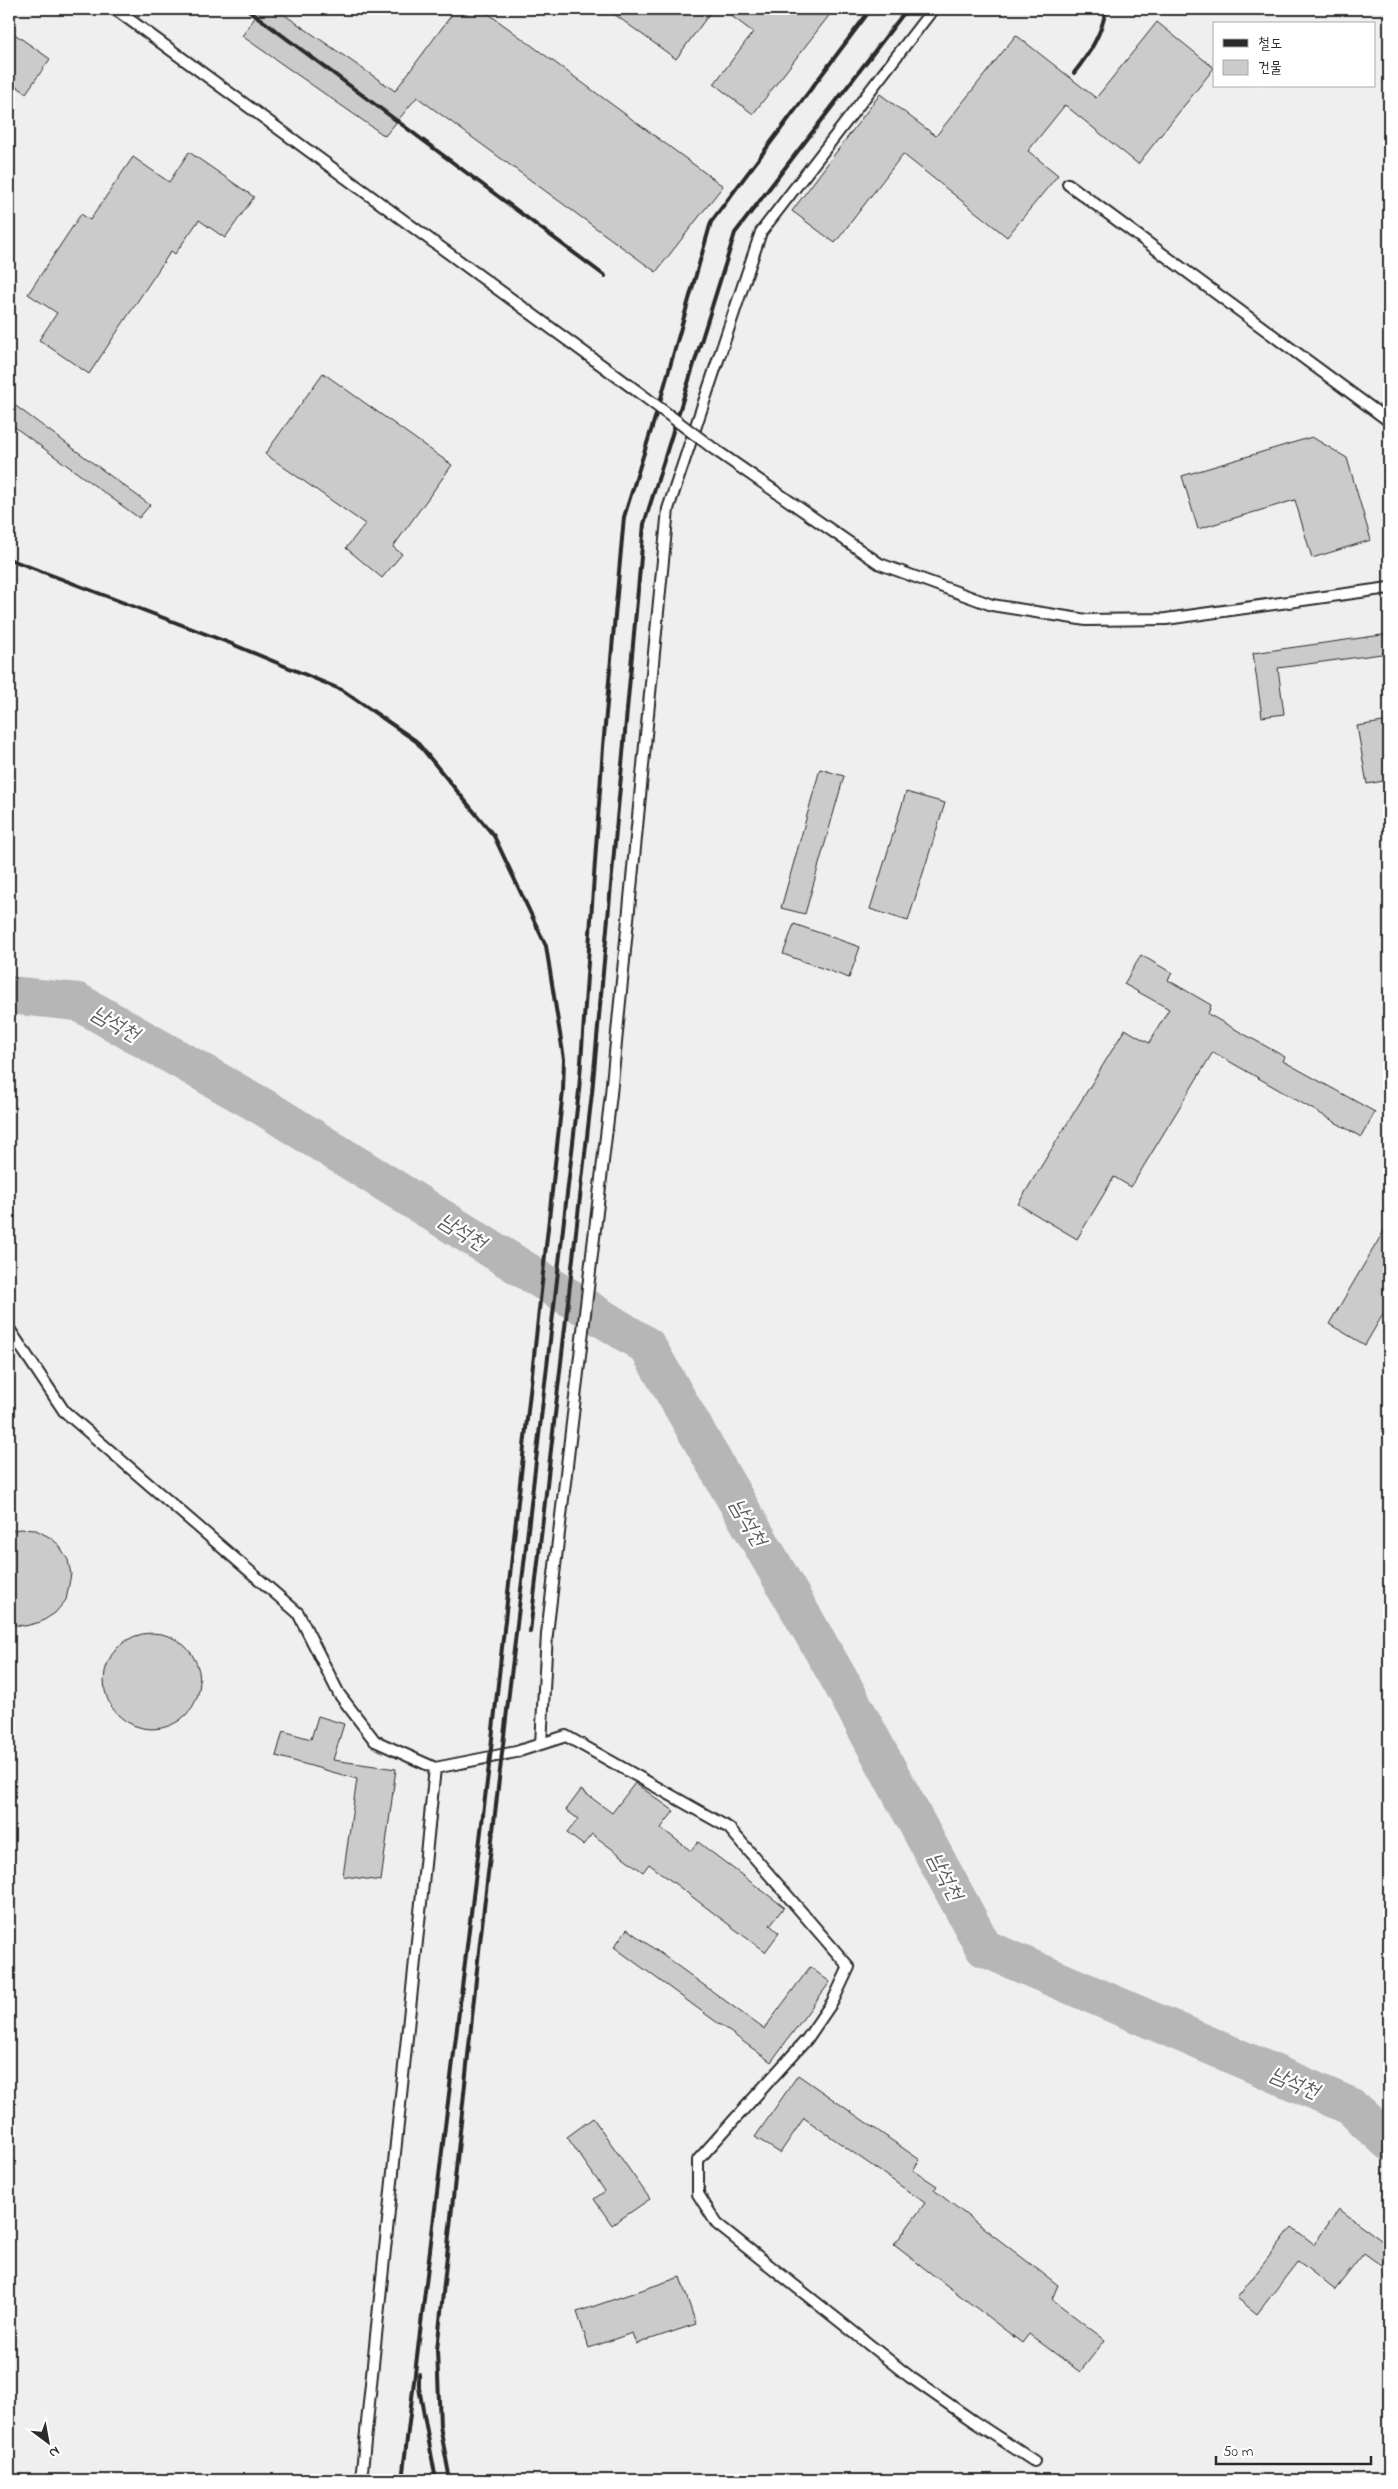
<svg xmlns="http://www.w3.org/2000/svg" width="1398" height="2489" font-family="'Indie Flower','Poor Story',sans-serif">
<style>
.built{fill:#efefef;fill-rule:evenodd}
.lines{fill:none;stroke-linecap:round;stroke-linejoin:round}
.river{stroke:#b6b6b6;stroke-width:38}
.building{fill:#cbcbcb;stroke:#2b2b2b}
.service-casing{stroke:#2b2b2b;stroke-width:14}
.service{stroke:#fff;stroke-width:10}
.rail{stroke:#2b2b2b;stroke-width:4}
.service-bridge-casing{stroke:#2b2b2b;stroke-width:14;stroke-linecap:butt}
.service-bridge{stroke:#fff;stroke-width:10}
.labels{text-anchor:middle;stroke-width:4.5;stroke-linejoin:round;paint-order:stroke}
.water-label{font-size:21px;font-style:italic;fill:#5c5c5c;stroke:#fff}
</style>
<rect width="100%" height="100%" fill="#fff"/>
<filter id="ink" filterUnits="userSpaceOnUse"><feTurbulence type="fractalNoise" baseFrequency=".02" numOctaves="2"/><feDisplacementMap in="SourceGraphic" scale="10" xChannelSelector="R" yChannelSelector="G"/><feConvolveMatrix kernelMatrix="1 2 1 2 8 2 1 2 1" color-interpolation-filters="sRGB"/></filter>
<g filter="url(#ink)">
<path class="built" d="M9 9H1389V2480H9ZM1214 24H1374V86H1214Z"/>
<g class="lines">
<path class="river" d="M9 995 78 1002 265 1108 647 1346 842 1684 984 1948 1350 2106 1389 2142"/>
</g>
<path class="building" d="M261 9H276L395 91 456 9H482L723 186 656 272 417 97 385 136 242 36Z
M607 9H713L676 59Z
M722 9H834L753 114 714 84 753 32Z
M1157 22 1214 68 1138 164 1065 105 1028 151 1058 175 1007 237 903 154 835 243 792 211 880 94 936 136 1016 35 1096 98Z
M9 30 50 59 26 93 9 81Z
M189 152 254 197 225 238 199 220 175 254 171 251 89 374 39 340 57 313 28 294 81 214 90 220 133 157 169 182Z
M323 373 452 465 393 547 402 554 382 578 346 548 365 524 265 454Z
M9 401 150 505 139 518 9 423Z
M1312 437 1347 458 1371 540 1312 558 1295 500 1198 529 1182 476Z
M1389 634V653L1278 668 1284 714 1262 717 1253 653Z
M1389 721V780L1367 784 1357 726Z
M820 769 844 776 805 914 781 908Z
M906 792 945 803 908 921 870 909Z
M794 924 860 947 849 978 783 954Z
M1141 955 1172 973 1168 980 1211 1005 1208 1014 1285 1057 1283 1061 1375 1112 1361 1137 1213 1052 1131 1187 1114 1177 1077 1239 1018 1204 1125 1029 1149 1043 1169 1009 1124 984Z
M1389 1222V1304L1365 1345 1329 1324Z
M20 1529 36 1530 51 1538 59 1545 68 1560 71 1574 66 1600 55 1613 41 1622 25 1626 9 1624V1531Z
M104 1681a48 48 0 1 1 96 0a48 48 0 1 1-96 0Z
M318 1716 344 1724 333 1760 396 1769 381 1881 343 1876 357 1779 276 1756 283 1731 311 1739Z
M635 1783 674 1811 661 1828 691 1851 698 1842 784 1907 770 1925 779 1933 765 1952 649 1864 643 1872 592 1834 583 1845 567 1833 578 1819 566 1810 581 1790 612 1813Z
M627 1929 764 2029 810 1967 830 1982 771 2062 614 1947Z
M798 2075 920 2160 913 2170 937 2186 934 2190 1058 2285 1052 2299 1105 2340 1080 2372 1029 2334 1022 2343 894 2245 925 2203 804 2118 780 2153 755 2137Z
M593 2118 650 2199 612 2225 594 2199 605 2191 567 2137Z
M1339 2209 1389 2246V2256L1382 2266 1364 2253 1335 2290 1298 2261 1257 2314 1237 2298 1292 2227 1314 2244Z
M680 2277 696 2324 636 2344 632 2333 589 2348 577 2312Z"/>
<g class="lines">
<g class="service-casing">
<path id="service" d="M115 9 641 394
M1068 184 1389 421
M714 449 880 564 992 605 1086 620 1166 619 1389 588
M9 1329 64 1411 298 1613 339 1694 375 1741 435 1768 516 1752 566 1736 729 1828 849 1967 833 2001 807 2039 698 2160V2194L717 2224 910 2377 973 2421 1034 2461
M541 1744 547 1634 611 1094 668 509 761 232 933 9
M361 2480 435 1768"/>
</g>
<use href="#service" class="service"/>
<path class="rail" d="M247 9 605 276
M1074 73C1089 54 1102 34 1106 9
M9 559 232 644 342 690 416 741 494 836 546 946 564 1059 563 1091 490 1757 402 2480
M530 1632 592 1093 644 524 735 233 907 9
M419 2374V2388L436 2480
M450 2480 440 2426 437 2350 479 1951 579 1091 603 747 624 517 659 405 711 222 871 9"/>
<g class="service-bridge-casing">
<path id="service-bridge" d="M641 394 714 449"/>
</g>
<use href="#service-bridge" class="service-bridge"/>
</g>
</g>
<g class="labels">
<g class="water-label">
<text transform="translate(116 1023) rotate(30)" y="7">남석천</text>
<text transform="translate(463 1231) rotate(32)" y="7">남석천</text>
<text transform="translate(749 1522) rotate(60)" y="7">남석천</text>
<text transform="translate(946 1876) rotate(62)" y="7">남석천</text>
<text transform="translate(1295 2082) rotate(23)" y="7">남석천</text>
</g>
</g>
<rect width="1398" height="2489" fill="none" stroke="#fff" stroke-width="30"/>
<rect x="15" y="15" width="1368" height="2459" fill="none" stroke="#2b2b2b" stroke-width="2" filter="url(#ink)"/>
<rect x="1213" y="22" width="162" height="65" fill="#ffffff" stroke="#aaaaaa"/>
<rect x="1223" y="39" width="25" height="8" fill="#2b2b2b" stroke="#aaaaaa"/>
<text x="1258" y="48" font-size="15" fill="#2b2b2b">철도</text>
<rect x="1223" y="60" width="25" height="15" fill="#cbcbcb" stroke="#aaaaaa"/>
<text x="1258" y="72" font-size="15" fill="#2b2b2b">건물</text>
<g transform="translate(48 2442) rotate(148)" stroke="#ffffff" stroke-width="4" paint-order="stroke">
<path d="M0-4L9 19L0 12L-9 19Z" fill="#2b2b2b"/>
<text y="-8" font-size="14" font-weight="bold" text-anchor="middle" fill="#2b2b2b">N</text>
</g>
<path d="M1216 2456v8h155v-8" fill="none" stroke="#2b2b2b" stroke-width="2.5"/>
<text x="1223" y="2456" font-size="15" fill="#2b2b2b" stroke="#ffffff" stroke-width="4" paint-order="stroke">50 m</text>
</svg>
